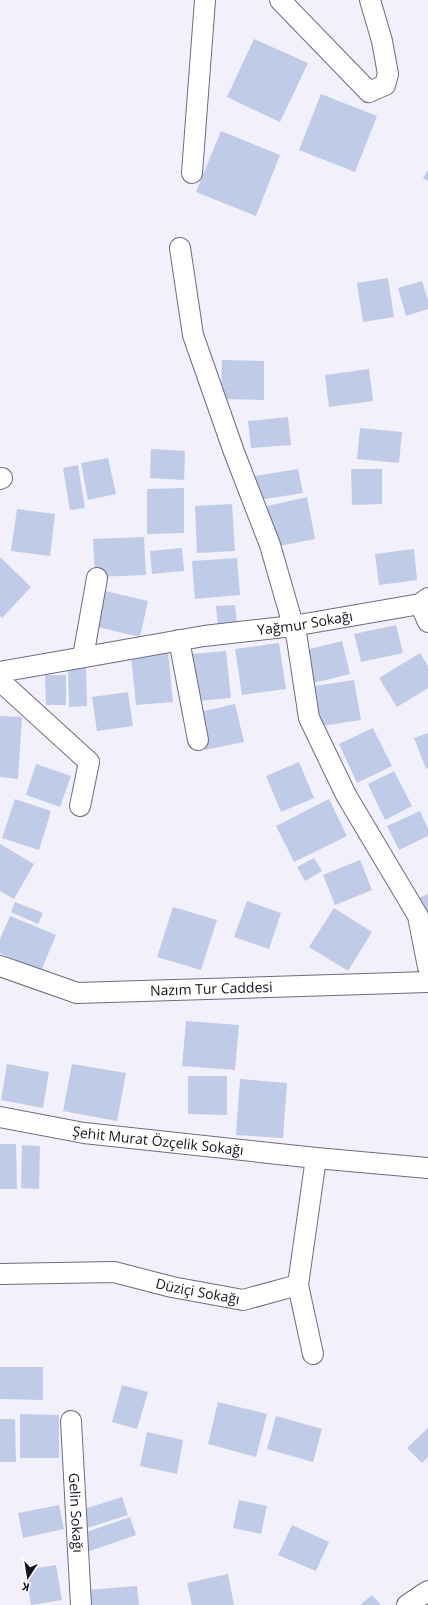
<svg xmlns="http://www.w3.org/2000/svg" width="428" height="1605" font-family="'Open Sans',sans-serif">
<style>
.building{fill:#bfcbe7}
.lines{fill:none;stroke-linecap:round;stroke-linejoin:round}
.minor-casing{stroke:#706b83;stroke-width:22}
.minor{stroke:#fff;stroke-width:20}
.labels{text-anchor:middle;stroke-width:3;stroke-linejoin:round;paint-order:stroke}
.street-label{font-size:14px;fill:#16141e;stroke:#fff}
</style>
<rect width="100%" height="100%" fill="#f2f0fb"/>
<path class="building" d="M254 39 308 63 280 122 227 97Z
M321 94 377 116 355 172 299 150Z
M221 131 280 155 256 216 196 192Z
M428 170V181L423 178Z
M388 278 394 317 363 322 357 283Z
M422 281 428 300V309L406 316 398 288Z
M222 360 264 361V400L221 399Z
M369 369 373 401 329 407 325 375Z
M288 417 291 445 251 448 248 421Z
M360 428 402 432 399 463 357 459Z
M151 449 185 451 184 480 150 478Z
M108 458 116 494 88 500 81 463Z
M78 465 85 508 70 510 63 468Z
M298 469 303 493 259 500 255 476Z
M351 469H382V504L352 505Z
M184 488V533L147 534V489Z
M307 497 315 539 274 547 267 506Z
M232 504 235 551 197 553 195 506Z
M17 509 55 514 50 556 11 551Z
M144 537 146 575 95 577 93 539Z
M182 548 184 571 152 574 150 551Z
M414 549 417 580 379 585 375 554Z
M0 557 31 587 2 618 0 616Z
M237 558 240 595 195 599 192 561Z
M101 590 148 601 140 637 93 626Z
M235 605 237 625 218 626 216 606Z
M396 625 403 653 361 662 354 634Z
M342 641 350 674 313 683 306 650Z
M279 643 286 689 242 695 235 649Z
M226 651 231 698 197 701 192 654Z
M168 652 173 702 136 705 131 656Z
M420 653 428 666V688L397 707 379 678Z
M68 668H86L87 706 69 707Z
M45 675H66V705H46Z
M354 680 361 720 321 726 315 686Z
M128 692 133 726 97 731 92 697Z
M235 704 244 742 205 750 196 713Z
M0 716 22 717 18 779 0 777Z
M373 728 392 766 357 783 339 744Z
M428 733V768L426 769 414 738Z
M299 762 314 798 281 812 266 776Z
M36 764 71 776 60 807 26 795Z
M394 771 412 806 385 820 368 784Z
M15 799 51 811 39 850 2 838Z
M329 799 347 836 294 862 276 826Z
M420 811 428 829V836L399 850 387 826Z
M0 844 34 864 14 899 0 891Z
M314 858 322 871 305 881 297 867Z
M360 860 372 890 335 905 323 875Z
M428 894V915L419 898Z
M247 901 281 913 269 949 234 937Z
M15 902 43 913 38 924 11 912Z
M173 907 217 920 201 970 157 957Z
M334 908 372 932 348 971 309 947Z
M10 916 56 935 41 971 0 953V939Z
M186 1021 239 1025 235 1070 182 1066Z
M7 1064 49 1072 43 1108 1 1100Z
M72 1064 126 1073 117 1121 63 1111Z
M188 1076H227V1115L188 1114Z
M240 1079 287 1083 283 1138 236 1135Z
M0 1144H16L17 1189H0Z
M22 1145 40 1146 39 1189 21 1188Z
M0 1367H43V1400L0 1399Z
M122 1385 148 1392 137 1429 112 1422Z
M218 1402 267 1414 256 1457 208 1444Z
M20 1414 59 1415V1458H20Z
M276 1416 322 1429 313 1462 267 1449Z
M0 1419H15L16 1462H0Z
M428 1428V1457L422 1463 407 1448Z
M147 1432 183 1440 177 1474 140 1466Z
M122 1497 128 1515 84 1529 78 1511Z
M239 1500 267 1506 261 1534 233 1528Z
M59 1505 64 1529 23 1538 18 1513Z
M130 1517 136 1535 87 1552 81 1534Z
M292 1525 329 1542 316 1571 278 1555Z
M56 1565 62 1600 31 1605 25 1570Z
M228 1574 234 1605H192L187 1583Z
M137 1586 139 1605H88L87 1590Z
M372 1595 381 1605H360Z"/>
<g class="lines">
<g class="minor-casing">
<g id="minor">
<path d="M280 0 369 92 385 85 388 74 382 41 370 0"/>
<path d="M192 173 205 0"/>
<path d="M180 248 193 335 234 452 270 545 297 639 309 718 346 795 418 916 428 967"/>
<path d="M0 479 2 478"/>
<path d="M420 604 428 622"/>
<path d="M179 640 198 740"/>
<path d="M83 657 97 578"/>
<path id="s1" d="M0 672 204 636 293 626 420 604 428 598"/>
<path d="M0 681 89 762 80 806"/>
<path id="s2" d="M0 966 77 993 428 982"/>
<path id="s3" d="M0 1117 84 1133 316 1158"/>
<path id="s4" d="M0 1274 114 1272 172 1287 243 1300 298 1285 316 1158 428 1168"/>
<path d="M298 1285 313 1354"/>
<path id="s5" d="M71 1421 81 1605"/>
<path d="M407 1605 428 1591"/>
</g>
</g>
<use href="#minor" class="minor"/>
</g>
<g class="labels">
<g class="street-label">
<text dy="5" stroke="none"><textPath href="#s1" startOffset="309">Yağmur Sokağı</textPath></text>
<text dy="5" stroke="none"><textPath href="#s2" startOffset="216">Nazım Tur Caddesi</textPath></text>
<text dy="5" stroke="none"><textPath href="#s3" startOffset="160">Şehit Murat Özçelik Sokağı</textPath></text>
<text dy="5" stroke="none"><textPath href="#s4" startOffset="200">Düziçi Sokağı</textPath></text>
<text dy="5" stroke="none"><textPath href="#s5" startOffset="92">Gelin Sokağı</textPath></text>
</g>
</g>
<g transform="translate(28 1577) rotate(192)" stroke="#ffffff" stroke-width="3" paint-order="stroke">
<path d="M0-3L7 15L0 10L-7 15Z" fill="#16141e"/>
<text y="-6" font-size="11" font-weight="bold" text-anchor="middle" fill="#16141e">K</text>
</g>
</svg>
